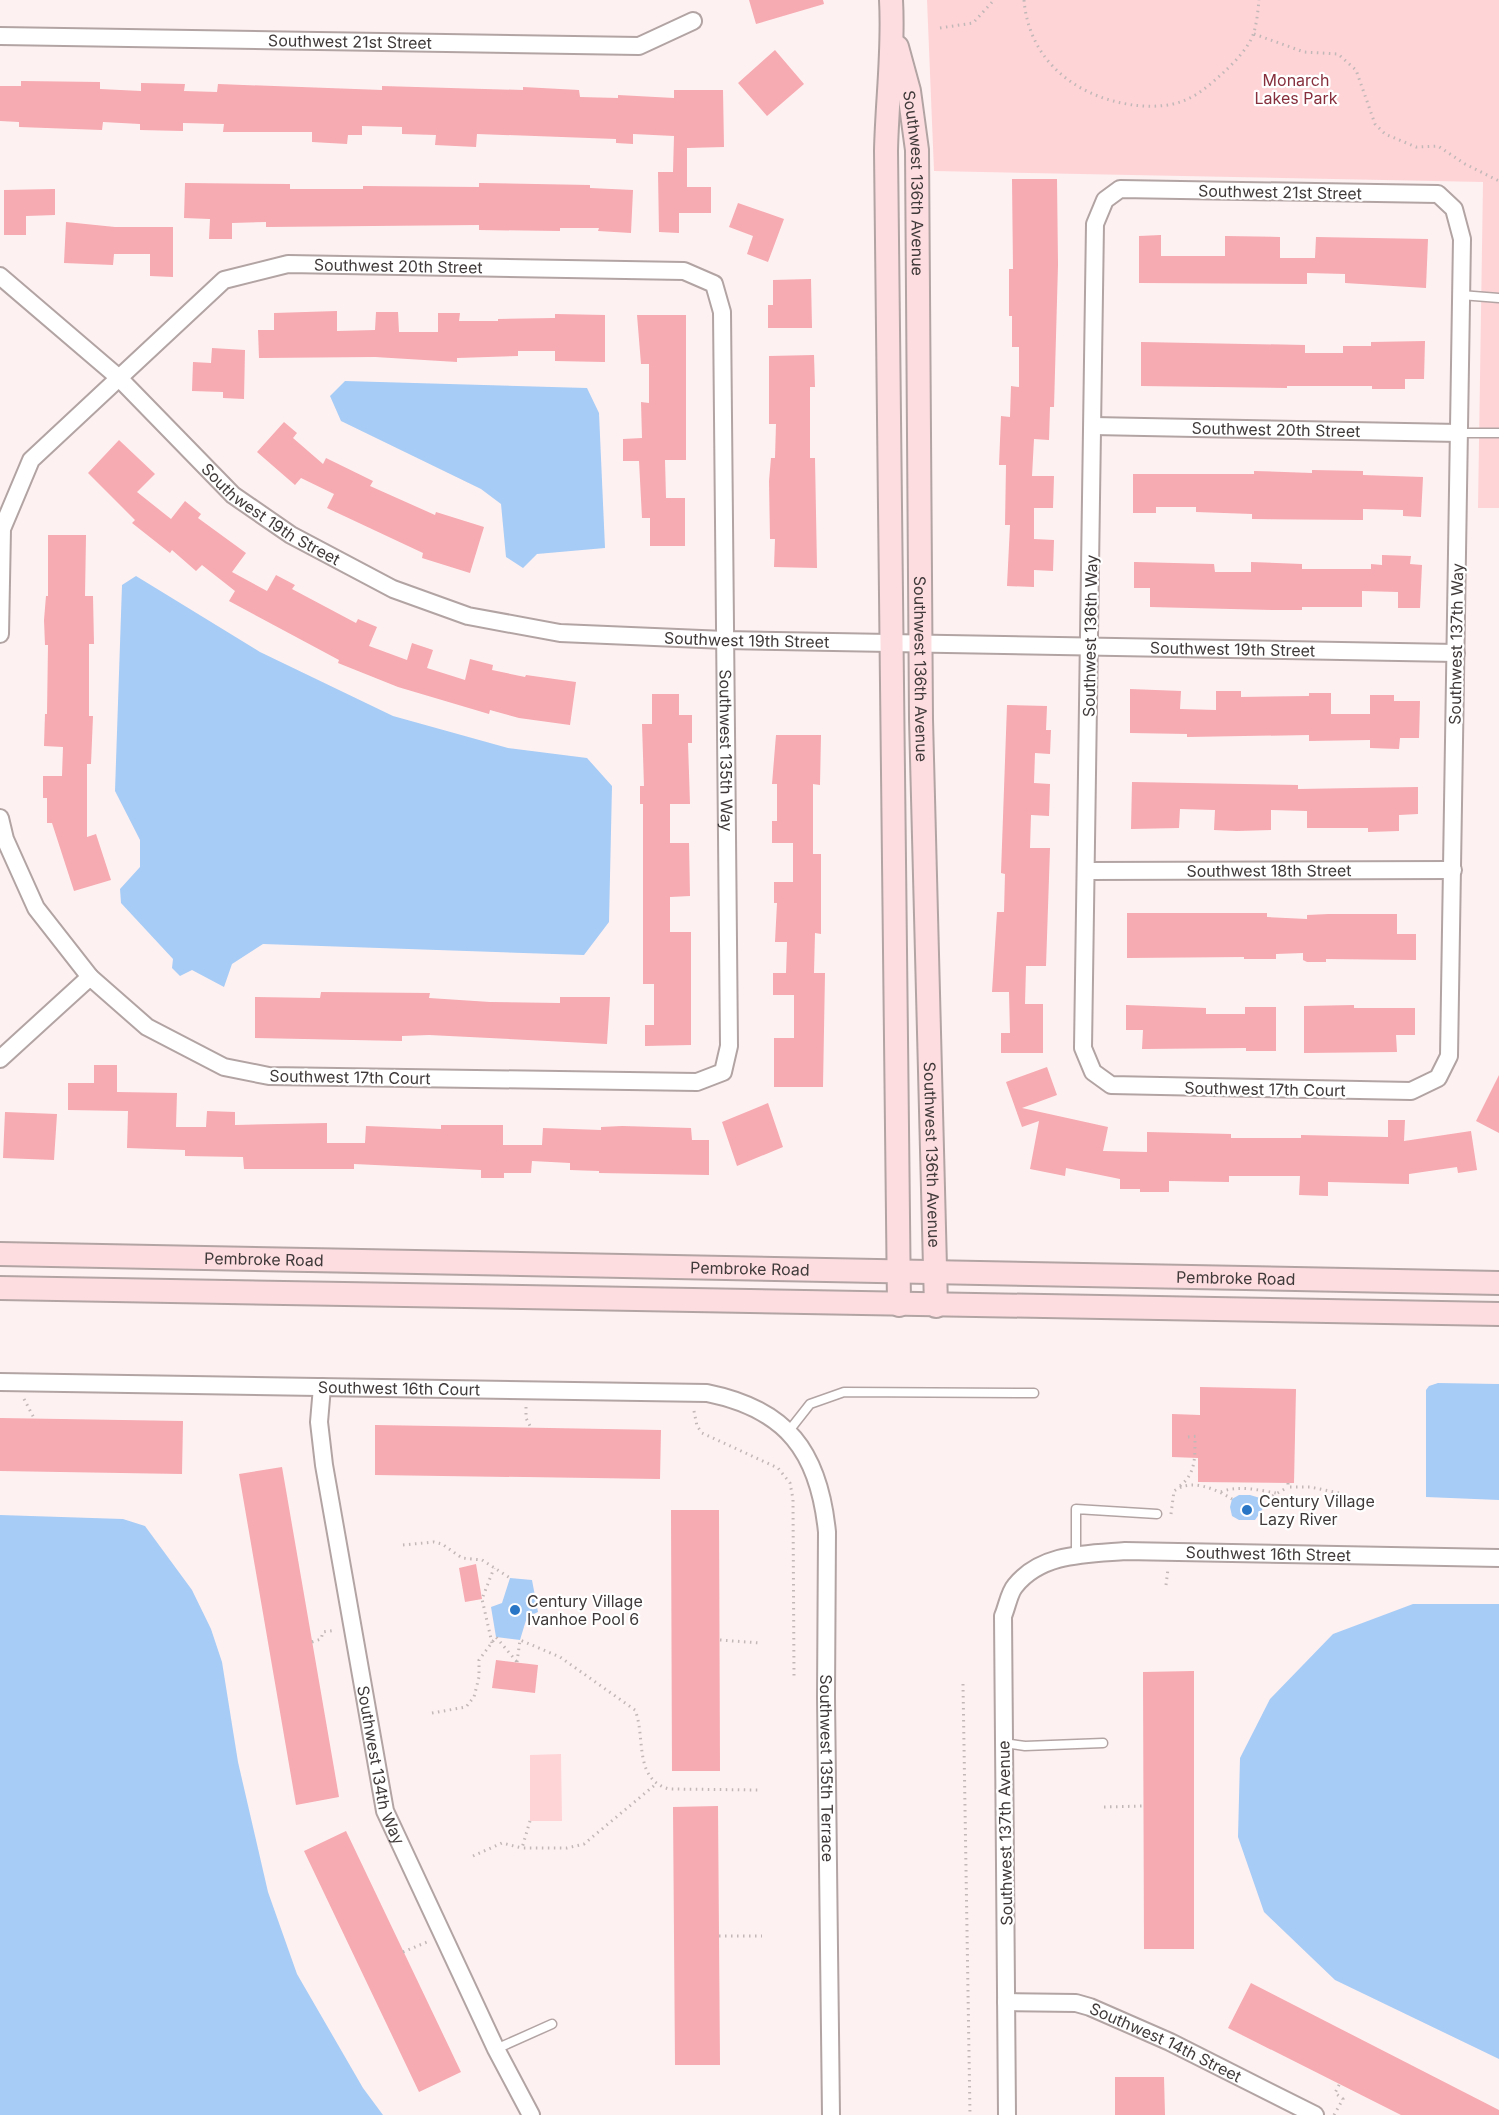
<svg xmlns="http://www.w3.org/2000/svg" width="1499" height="2115" font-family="Inter,sans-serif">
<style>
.green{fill:#fed4d7}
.water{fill:#a7ccf6}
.building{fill:#f6aab1}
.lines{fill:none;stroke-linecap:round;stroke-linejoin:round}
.lane-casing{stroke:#b3a4a4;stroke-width:11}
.street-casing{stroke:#b3a4a4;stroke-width:20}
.secondary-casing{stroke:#b3a4a4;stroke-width:26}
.path{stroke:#c3b8b8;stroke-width:3;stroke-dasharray:1.5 4.5;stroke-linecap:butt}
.lane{stroke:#fff;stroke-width:8}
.street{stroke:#fff;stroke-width:16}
.secondary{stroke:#fddde0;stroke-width:22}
.poi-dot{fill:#2876c5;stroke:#fff;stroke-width:2}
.labels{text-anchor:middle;stroke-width:4.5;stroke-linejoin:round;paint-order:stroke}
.street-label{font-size:16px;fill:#403a3a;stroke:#fff}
.park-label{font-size:16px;fill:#862f3d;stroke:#fff}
.poi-label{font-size:16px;fill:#403a3a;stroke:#fff;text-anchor:start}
</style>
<rect width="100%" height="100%" fill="#fef1f1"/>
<path class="green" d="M927 0H1499V508H1478L1483 182 934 171Z
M561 1754 562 1821H530V1755Z"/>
<path class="water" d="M345 381 587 388 599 413 605 548 537 554 523 568 506 557 501 504 481 489 341 421 330 396Z
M136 576 260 652 393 716 508 748 587 758 612 786 609 922 584 955 263 944 232 964 224 987 192 970 180 976 172 968 173 959 121 903 120 889 140 867V840L115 791 122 585Z
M1438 1383 1499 1384V1500L1426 1497V1390L1429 1386Z
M1239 1495H1250L1260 1498 1264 1507 1255 1520H1239L1232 1516 1230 1507 1232 1499Z
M0 1515 123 1519 145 1526 192 1590 211 1629 222 1662 238 1762 268 1892 297 1974 363 2088 383 2115H0Z
M510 1578 532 1580 538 1612 527 1617 520 1640 496 1637 491 1607 502 1603Z
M1413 1604H1499V2059L1335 1980 1264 1912 1238 1837 1240 1758 1270 1699 1333 1634Z"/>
<path class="building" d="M749 0H823L824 4 756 24Z
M775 50 804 84 767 116 738 83Z
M21 81 100 82V89L141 91V83L185 84 184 91 217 92 218 84 382 90V86L523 90V87L579 90 580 97 618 98V95L674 98V90H723L724 147 687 148V187H711V213H679V233L659 232 658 172H673L674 136 633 134V144L616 143V139L477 134 476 147 435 145 436 135 402 134V127L362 126V135H348L347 144 312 142V132H223L224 124 183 123V131L140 130V124L103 122 102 130 19 127V122L0 121V86H21Z
M1012 179H1057L1058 265 1054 407H1050L1049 440 1034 439 1032 476H1054L1053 508H1034V539L1054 540 1053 571 1034 570V587L1007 586 1010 525H1005L1006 465H999L1001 416 1010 417 1011 386 1019 387V347H1012V316H1009V269H1013Z
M185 183 290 184V189H363V186L479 187V183L590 185V188L633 190 631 233 598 231 599 228H560V231L479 230V225L266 227V222L232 223V239H209L210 219 184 218Z
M55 189V215L26 216V235H4V190Z
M738 203 784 219 768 262 747 254 753 236 729 227Z
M66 222 115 227H173V277L150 276V254H114L113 265 64 263Z
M1161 235V256H1225V236L1280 237V258H1315L1316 237 1428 239 1426 288 1345 283V274L1307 273V284L1139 283V236Z
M811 279 812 328H768V305H773V280Z
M337 311V331L375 330 376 312H398L399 332H438V313H460L459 321H498V319L555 318V314L605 315V362L555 361V351H518V356L457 358V362L375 357 259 358 258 330H274V313Z
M637 315H686V460H665L666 498H685V546H650V518H642L639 461H623V439L642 438 641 402 649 403V364H641Z
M1425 341 1424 379H1405V389H1372V386H1287V388L1141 386V342L1305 345V353H1343V346H1371V342Z
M212 348 245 350 244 399 223 398V392L192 391 193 362 211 363Z
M814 355 815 387H810V458H815L817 568 774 567 775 539H770L769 481 771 458H775L776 424H769V356Z
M284 422 297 433 293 438 323 464 326 458 373 481 370 486 435 515 436 512 484 527 470 573 422 558 423 553 327 508 334 494 301 478 295 485 257 452Z
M119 440 155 474 137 492 171 519 185 501 201 514 198 518 246 553 232 572 267 591 276 575 295 585 292 589 356 623 358 619 377 627 369 646 407 660 412 643 433 650 427 668 465 680 470 659 493 665 492 670 525 677 526 675 576 682 570 725 519 718 490 710 489 714 398 687 338 663 339 660 229 601 235 591 202 565 196 571 172 550 170 553 132 523 135 520 88 473Z
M1312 470 1363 471V475L1423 477 1421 517 1403 516V510L1363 509V520L1252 519V514L1196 512V507H1156V513H1133V474H1254V471L1312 473Z
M48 535H86L85 596H93L94 644H89V716H93L91 764H87V837L96 834 111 880 74 891 52 823H47V798H43V776H62L63 747 44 746 45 714H47L48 645H45L44 620 46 596H48Z
M1382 555 1411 556 1410 564 1422 565 1420 608H1398V592L1362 591V607H1302V610H1275L1150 607V588H1134V562L1214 564 1215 572H1251V562L1302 564V569H1371V564L1382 565Z
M1130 689 1181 691 1180 709 1216 710V691H1241V697L1309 696V693H1331V714H1370V695H1394V701H1420L1419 738H1400L1399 749 1370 748V740L1309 741V735L1187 737V734L1130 733Z
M652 694H679V715H692V743H688L690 804H670V843H689L690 896 670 897V932H691V1045L645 1046V1025H654V984H643V804H640V786H644L642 724H652Z
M1007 705 1047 706 1046 730H1051L1050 754 1035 753 1034 783 1050 784 1049 816 1031 815 1030 848H1050L1046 966H1026L1025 1004H1043V1053H1001V1033H1010L1009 992H992L997 912H1004L1005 874 1001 873Z
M776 735H821L820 785 813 784V854H821V934L815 933 814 973H825L823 1087H774V1038H794V995H773V973H786L787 942H775L777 903H774V882H793V843H772V821H777V784H772Z
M1132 782 1298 785V789L1418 787V814L1399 815V831L1368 832V828H1307V811L1271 810V830L1237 831 1214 830 1215 810 1180 809 1179 828 1131 829Z
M1127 913H1267V917L1307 919V915L1329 914H1397V934H1416V960L1326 959V962H1307L1303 960V953L1276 954V959H1244V957L1127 958Z
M321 992 430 993 429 998 490 1002 560 1003V997H610L607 1044 429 1035 402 1036V1041L255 1038V997L320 998Z
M1126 1005 1206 1008V1014H1245V1007H1276V1051H1246V1048L1142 1049 1143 1030H1126Z
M1354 1005V1008H1415V1035H1396L1397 1052 1304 1053V1006Z
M94 1065H117V1092L177 1093 176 1127H206L207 1111 235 1112V1125L327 1123V1143H365L366 1126 441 1129V1125H503V1145H542L543 1128 601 1130V1127L622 1126 691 1128 692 1140H709V1175L599 1173V1171L570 1170V1163L532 1161 531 1173H504V1178H481V1170L354 1164V1169H244L243 1157 185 1156V1150L127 1148 128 1111 68 1110V1083H94Z
M1047 1067 1057 1095 1022 1108 1108 1127 1103 1151 1147 1152V1132L1231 1134V1138H1301V1135L1388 1137V1120H1405L1404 1141 1471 1131 1477 1170 1458 1173 1457 1167 1409 1174V1184L1328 1182V1196L1299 1195 1300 1176H1229V1182L1169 1181V1192H1140V1189H1120V1179L1066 1168 1065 1176 1030 1169 1039 1121 1022 1127 1006 1082Z
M1499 1075V1133L1476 1121Z
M768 1103 783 1147 737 1166 722 1122Z
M5 1112 57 1114 54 1160 3 1158Z
M1200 1387 1296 1389 1294 1483 1198 1482V1458L1172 1457V1414L1200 1415Z
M0 1418 183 1421 182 1474 0 1471Z
M375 1425 661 1430 660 1479 375 1475Z
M282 1467 339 1797 296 1805 239 1474Z
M671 1510H719L720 1771H672Z
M476 1564 482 1599 465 1602 459 1568Z
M496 1660 538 1665 535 1693 492 1688Z
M1194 1671V1949H1144L1143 1672Z
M718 1806 720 2065H675L673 1807Z
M346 1831 461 2072 419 2092 304 1851Z
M1251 1983 1499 2110V2115H1401L1228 2028Z
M1115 2077H1164L1165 2115H1115Z"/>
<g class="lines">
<g class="lane-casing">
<path id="lane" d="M1461 295 1499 298
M1459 433H1499
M788 1432 810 1404 844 1392 1034 1393
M1076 1555V1509L1157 1514
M1004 1743 1025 1746 1103 1743
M496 2049 552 2024"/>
</g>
<g class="street-casing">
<g id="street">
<path id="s1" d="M0 36 639 46 693 21"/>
<path d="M1120 189 1438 194 1454 209 1462 239 1449 1056 1438 1078 1411 1091 1111 1085 1093 1072 1083 1048 1095 224 1105 200Z"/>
<path id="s2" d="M0 276 118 377 233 495 291 535 393 589 468 616 560 633 725 640 1456 653"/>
<path id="s3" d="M1093 426 1459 433"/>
<path id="s4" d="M0 634 2 529 31 460 224 280 288 264 684 271 714 284 722 312 729 1046 723 1072 697 1082 269 1076 224 1067 147 1027 90 977 0 1059"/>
<path d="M0 818 5 839 36 908 90 977"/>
<path id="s5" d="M1086 871 1453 870"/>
<path id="s6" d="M0 1382 707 1393C787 1409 819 1452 827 1532L826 1697 831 2115"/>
<path id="s7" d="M322 1387 319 1422 324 1465 385 1811 496 2049 531 2115"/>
<path id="s8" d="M1006 2002 1076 2003 1090 2007 1170 2042 1315 2115"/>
<path id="s9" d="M1007 2115 1003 1616C1007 1607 1009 1593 1015 1586 1041 1553 1086 1554 1125 1551L1499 1558"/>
</g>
</g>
<g class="secondary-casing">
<g id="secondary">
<path d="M891 0C894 50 887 101 886 151L899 1305"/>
<path id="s10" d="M897 47 909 91 917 150 921 719 936 1306"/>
<path id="s11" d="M0 1254 1499 1283"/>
<path d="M0 1288 1499 1314"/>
</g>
</g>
<path class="path" d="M1024 0C1029 61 1076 97 1133 105 1149 107 1168 107 1183 101 1199 95 1212 83 1224 72 1235 62 1250 46 1254 32 1257 22 1258 10 1259 0
M940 28 973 23 994 0
M1254 34 1304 52 1338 54 1356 70 1375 124 1385 134 1416 147 1438 146 1465 164 1499 181
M24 1399 34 1418
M526 1407V1418L531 1428
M694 1411 697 1426 702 1433 778 1468 790 1483 793 1499 794 1678
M1188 1437 1199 1436
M1288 1483V1487H1310L1339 1493
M1180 1486C1196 1473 1195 1457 1195 1437
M1221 1492C1236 1485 1260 1490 1276 1493
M1262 1502 1288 1487
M1171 1514 1174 1491C1191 1478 1216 1489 1232 1499
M403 1545 434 1542 442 1544 462 1558 482 1560 510 1578
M1166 1585 1168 1569
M720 1640 760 1643
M312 1642 321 1639 323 1632 336 1630
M492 1643 482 1599 494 1568
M517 1662 520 1640 560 1657 635 1710C646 1737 633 1779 669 1789L761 1790
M963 1684 970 2115
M432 1713 466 1707 474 1697 479 1677V1660L496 1637 517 1662
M1104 1807 1144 1806
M530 1821 522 1848H567L584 1844 656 1784
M473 1856 502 1843 522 1848
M719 1936H762
M403 1952 427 1942
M1334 2115 1343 2099 1335 2093 1340 2083"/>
<use href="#lane" class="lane"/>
<use href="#street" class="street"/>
<use href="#secondary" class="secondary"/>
</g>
<g class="poi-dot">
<circle cx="1247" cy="1510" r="6"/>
<circle cx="515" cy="1610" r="6"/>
</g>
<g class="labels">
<g class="street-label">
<text dy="6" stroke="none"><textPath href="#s1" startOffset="350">Southwest 21st Street</textPath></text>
<text dy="6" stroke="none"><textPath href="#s10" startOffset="138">Southwest 136th Avenue</textPath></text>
<text transform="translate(1280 192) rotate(1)" y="6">Southwest 21st Street</text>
<text dy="6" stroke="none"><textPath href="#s4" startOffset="620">Southwest 20th Street</textPath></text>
<text dy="6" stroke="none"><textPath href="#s3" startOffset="183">Southwest 20th Street</textPath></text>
<text dy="6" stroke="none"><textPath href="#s2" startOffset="362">Southwest 19th Street</textPath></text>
<text transform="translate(1090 636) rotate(-89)" y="6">Southwest 136th Way</text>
<text dy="6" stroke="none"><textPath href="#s2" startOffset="866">Southwest 19th Street</textPath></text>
<text transform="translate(1456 644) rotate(-89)" y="6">Southwest 137th Way</text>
<text dy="6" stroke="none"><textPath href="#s2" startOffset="1352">Southwest 19th Street</textPath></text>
<text dy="6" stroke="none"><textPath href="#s10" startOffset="624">Southwest 136th Avenue</textPath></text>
<text dy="6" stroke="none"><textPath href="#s4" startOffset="1406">Southwest 135th Way</textPath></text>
<text dy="6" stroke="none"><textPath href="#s5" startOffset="183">Southwest 18th Street</textPath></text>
<text transform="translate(350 1077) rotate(1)" y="6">Southwest 17th Court</text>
<text transform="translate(1265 1089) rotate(1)" y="6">Southwest 17th Court</text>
<text dy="6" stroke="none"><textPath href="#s10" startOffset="1110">Southwest 136th Avenue</textPath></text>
<text dy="6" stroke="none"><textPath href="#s11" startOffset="264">Pembroke Road</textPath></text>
<text dy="6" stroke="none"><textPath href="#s11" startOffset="750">Pembroke Road</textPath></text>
<text dy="6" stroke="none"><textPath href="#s11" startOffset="1236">Pembroke Road</textPath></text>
<text dy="6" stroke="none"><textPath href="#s6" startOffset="399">Southwest 16th Court</textPath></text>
<text dy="6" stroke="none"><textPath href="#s9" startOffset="794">Southwest 16th Street</textPath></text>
<text dy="6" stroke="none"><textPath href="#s7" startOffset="384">Southwest 134th Way</textPath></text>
<text dy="6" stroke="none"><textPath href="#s6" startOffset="1144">Southwest 135th Terrace</textPath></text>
<text transform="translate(1005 1833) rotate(-91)" y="6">Southwest 137th Avenue</text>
<text dy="6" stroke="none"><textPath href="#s8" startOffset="168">Southwest 14th Street</textPath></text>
</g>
<g class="park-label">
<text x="1296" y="86">Monarch<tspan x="1296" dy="18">Lakes Park</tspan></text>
</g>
<g class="poi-label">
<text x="1259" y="1507">Century Village<tspan x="1259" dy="18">Lazy River</tspan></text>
<text x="527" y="1607">Century Village<tspan x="527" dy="18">Ivanhoe Pool 6</tspan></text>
</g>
</g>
</svg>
